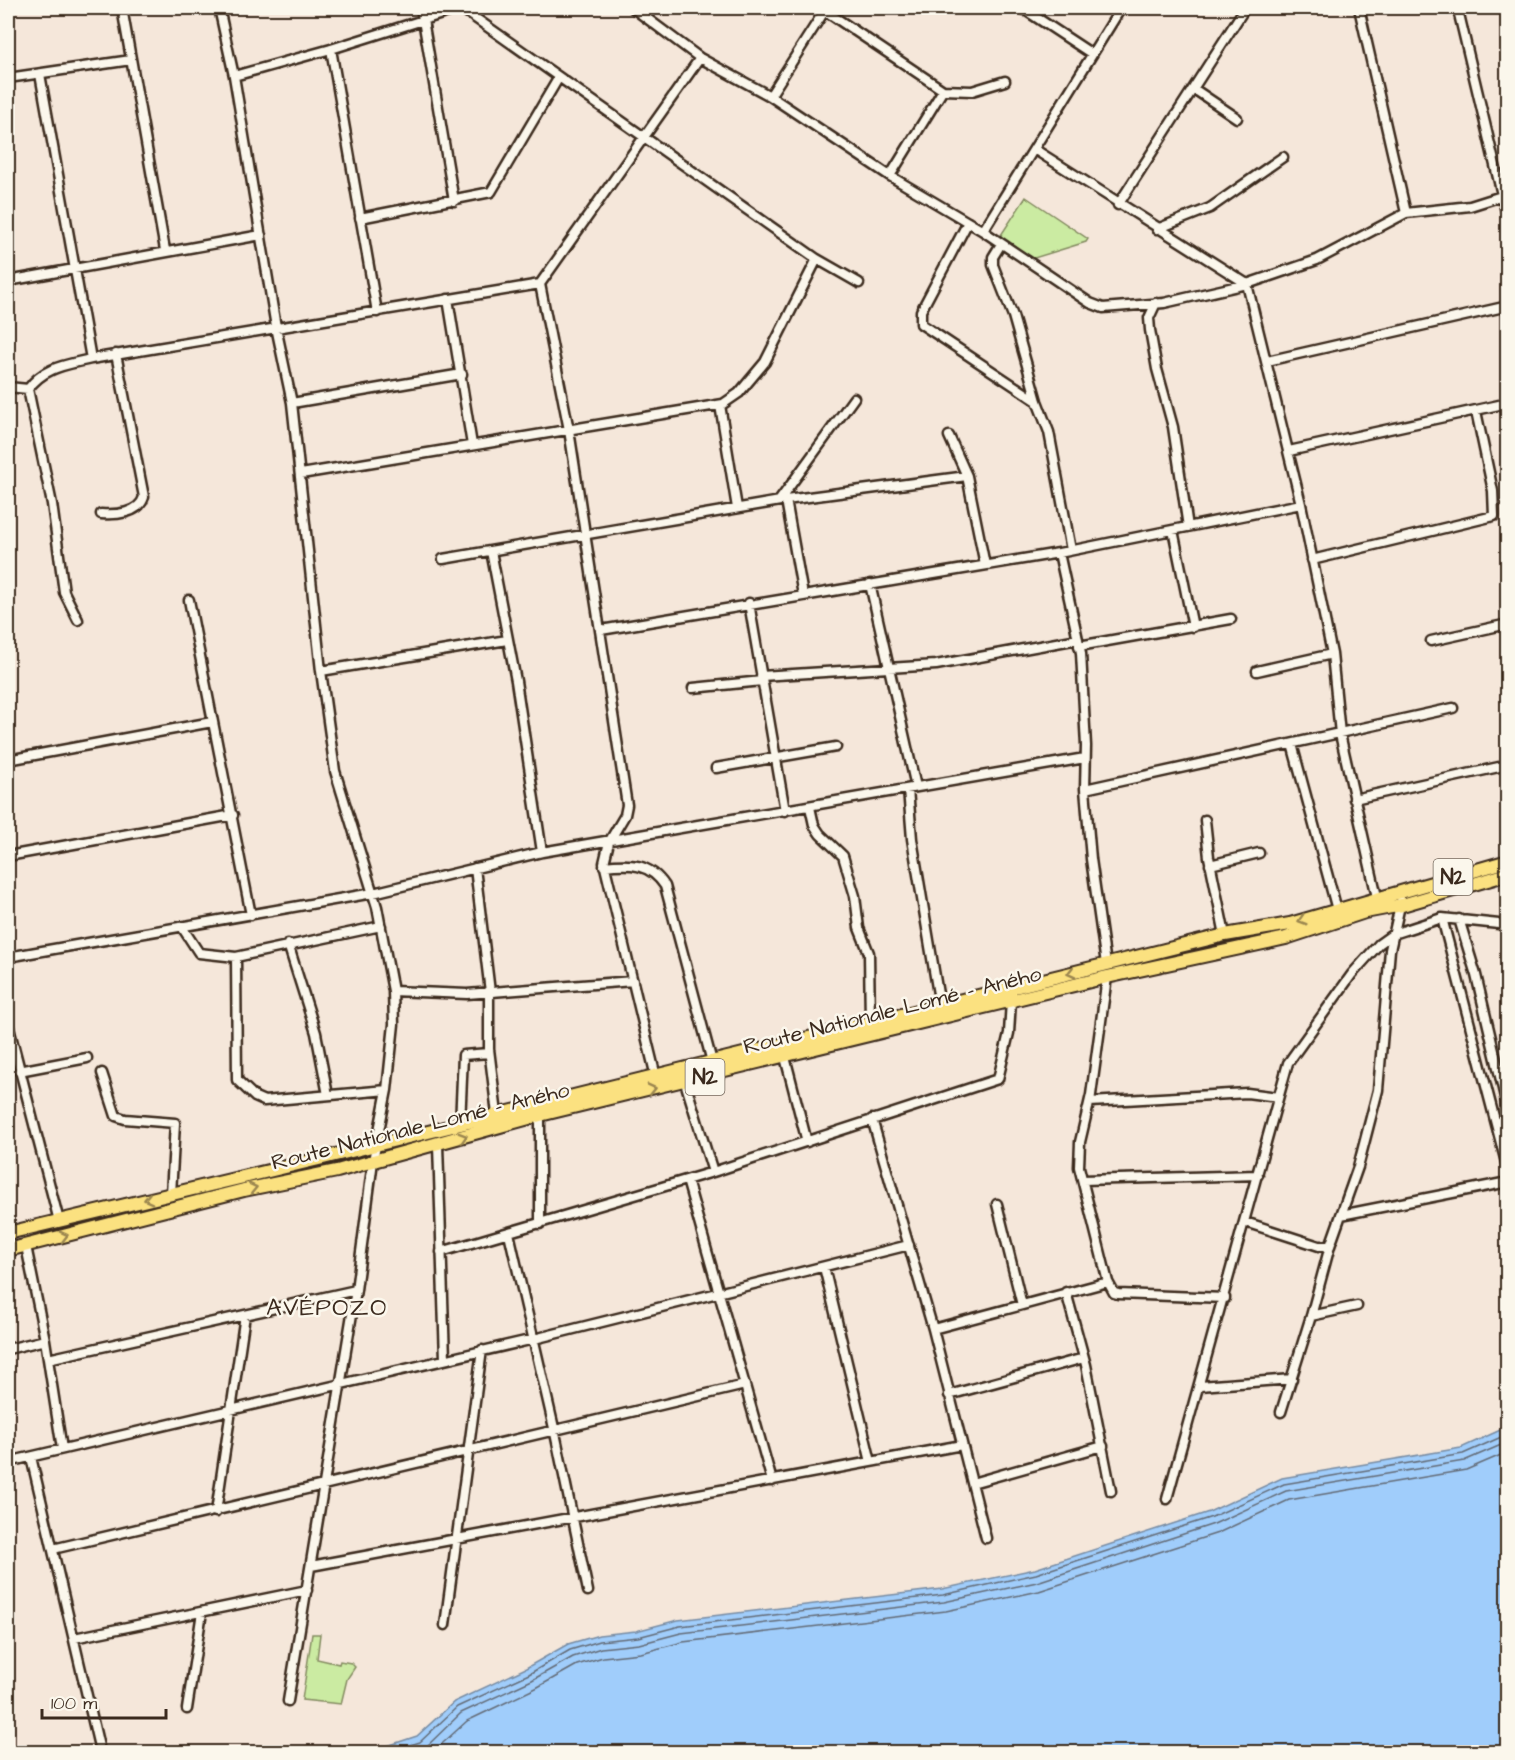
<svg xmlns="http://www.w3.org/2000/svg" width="1515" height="1760" font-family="'Architects Daughter',sans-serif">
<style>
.green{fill:#cbeba2;stroke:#838a60;stroke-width:1.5}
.water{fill:#a0cdfb;stroke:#788ca3;stroke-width:1.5}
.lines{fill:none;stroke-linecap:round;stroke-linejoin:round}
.shore{stroke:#636b76;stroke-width:1.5}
.minor-casing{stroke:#3b2a1e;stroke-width:13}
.highway-casing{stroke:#3b2a1e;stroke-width:16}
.minor{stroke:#fbf7ec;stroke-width:8}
.highway{stroke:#fbe180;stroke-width:12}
.oneway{stroke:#9b864f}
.labels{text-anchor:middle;stroke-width:5;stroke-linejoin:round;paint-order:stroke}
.shield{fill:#fbf7ec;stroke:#75685c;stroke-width:1.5}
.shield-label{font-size:21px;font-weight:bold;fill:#3b2a1e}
.street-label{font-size:22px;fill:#3b2a1e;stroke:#fbf7ec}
.neighbourhood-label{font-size:24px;letter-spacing:1.5px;fill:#3b2a1e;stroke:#fbf7ec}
</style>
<rect width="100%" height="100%" fill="#f5e7da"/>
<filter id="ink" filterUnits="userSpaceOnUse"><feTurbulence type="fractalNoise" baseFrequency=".0167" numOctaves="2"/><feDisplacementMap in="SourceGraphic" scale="12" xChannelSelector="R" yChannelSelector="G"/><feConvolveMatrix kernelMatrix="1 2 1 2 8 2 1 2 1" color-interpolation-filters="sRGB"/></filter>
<g filter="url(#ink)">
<path class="green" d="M1026 197 1088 239 1086 242 1031 259 999 238Z
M312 1634H320L317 1659 339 1664 340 1661 351 1663 355 1667 347 1679 341 1704 302 1700Z"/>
<path class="water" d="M1507 1427V1752H369L417 1736 454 1702 526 1668 568 1644 599 1635 636 1631 678 1620 942 1589 1035 1569 1209 1512 1282 1478 1461 1448Z"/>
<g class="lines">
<path class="shore" d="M388 1752 420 1742 457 1707 529 1674 570 1650 600 1641 638 1637 680 1626 943 1595 1036 1574 1212 1517 1284 1484 1463 1454 1508 1434
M411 1752 426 1747 461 1713 532 1680 573 1657 601 1648 639 1644 681 1633 944 1602 1037 1582 1214 1524 1286 1491 1464 1461 1508 1442
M433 1752 467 1721 536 1688 577 1665 603 1657 641 1653 683 1642 946 1611 1039 1591 1218 1533 1289 1500 1466 1470 1508 1452"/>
<g class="minor-casing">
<path id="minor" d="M122 8 165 250
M219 8 234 76 276 327 292 403 321 671 335 771 377 907 393 991 394 1024 387 1090 373 1161 356 1290 288 1701
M421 8 454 201
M633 8 700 58 770 96 890 176 983 231 1090 303 1103 308 1164 303 1247 284 1317 260 1406 213 1470 206 1508 194
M821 8 943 90 972 91 1005 81
M1022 8 1092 54
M1359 8 1406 213
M1449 8 1458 10 1464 8
M1458 10 1508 220
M331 49 377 312
M40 74 91 359
M234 76 331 49 461 8 817 259 859 283
M8 78 131 60
M1194 89 1237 118
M770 96 825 10
M1034 149 1247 284 1301 504 1332 654 1340 734 1377 897
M890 176 943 90
M1118 205 1245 8
M360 218 491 192 559 77
M968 222 921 311V324L1037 401
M1157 229 1210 208 1283 157
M983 231 1121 8
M1001 244 993 257V265L1013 316 1037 401 1049 432 1071 550
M8 281 261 235
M540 284 569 430 627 805 625 815 609 842 604 863 656 1077
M448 299 472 445
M1156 303 1149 318 1150 330 1157 369 1173 427 1188 527
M1267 361 1508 306
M8 387 28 389
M292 403 462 374
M720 405 737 508
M949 436 967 476 985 565
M1289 451 1508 403
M301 474 723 404 739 393 765 362 817 259
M786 500 803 595
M779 501 854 398
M101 514C115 515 139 514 144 497L116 354
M1173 530 1193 627
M491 551 516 681 542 852
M1059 553 1081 653 1086 746 1085 789 1091 859 1106 964
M443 559 786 500 967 476
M1312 560 1494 516 1493 491 1476 411
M870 584 916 787
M189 600 251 915
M749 603 785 811
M78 620 64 592 52 504 28 389C44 367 66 365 91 359L540 284 700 58
M601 630 1059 553 1301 504
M1431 641 1508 624
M1079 646 1231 619
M321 671 507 640
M1257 671 1332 654
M761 676 936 665 1078 639
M693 688 762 681
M1292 744 1337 910
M8 760 212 722
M716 768 836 747
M908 789 912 839 940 1006
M1085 789 1453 708
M1354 799 1508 765
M810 807 814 825 820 834 843 856 855 896 859 928 869 953 870 1024
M1205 820 1209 857 1225 935
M8 856 233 815
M1210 865 1259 853
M604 866C630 863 650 863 665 886L712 1062
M475 868 490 992
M1442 918 1508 1170
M1459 919 1476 975 1508 1110
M182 927 199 953 236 957 381 926
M288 944 316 1033 328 1095
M8 957 373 893 542 852 1085 758
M236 957 237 1080 255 1097 264 1101 387 1090
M1107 977 1091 1095 1080 1142 1079 1167 1108 1282 1114 1293 1118 1294 1225 1298
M393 991 467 994 633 981
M489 992V1049L497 1114
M8 1024 59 1221
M785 1057 807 1142
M19 1071 87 1058
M102 1073 116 1116 125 1119 175 1123 171 1194
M685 1082 713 1172
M1090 1102 1247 1093 1278 1097
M540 1115V1224
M872 1119 933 1329 986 1538
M460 1124 463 1055 489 1053
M438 1145 445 1359
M687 1180 772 1481
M1083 1180 1258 1175
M997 1204 1022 1305
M1341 1215 1508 1182
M1245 1222 1319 1246H1330L1358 1167 1378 1090 1390 950 1401 901
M509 1233 554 1428 588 1591
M26 1246 45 1340 62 1449
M441 1252 713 1172 998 1079 1009 1033 1011 1001
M824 1267 871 1462
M1066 1292 1086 1365 1111 1491
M1311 1316 1357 1306
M933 1329 1108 1282
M8 1349 45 1340
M48 1359 356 1290
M1200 1386 1292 1379
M949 1395 1084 1358
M1281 1412 1311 1316 1330 1246
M31 1457 100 1751
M8 1462 534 1339 909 1245
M972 1483 1103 1446
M1167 1499 1288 1063 1352 974 1379 944 1393 934 1442 918 1508 925
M216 1512 245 1315
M53 1549 745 1385
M311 1566 962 1445
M445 1625 482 1350
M74 1638 307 1590
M187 1709 202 1612"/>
</g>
<g class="highway-casing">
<path id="highway" d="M8 1233 323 1158 1225 935 1290 924 1508 861
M8 1250 244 1190 337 1171 540 1115 1107 977 1286 938 1365 912 1402 905 1508 874"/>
</g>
<use href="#minor" class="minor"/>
<use href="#highway" class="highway"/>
</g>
<defs><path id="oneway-chevron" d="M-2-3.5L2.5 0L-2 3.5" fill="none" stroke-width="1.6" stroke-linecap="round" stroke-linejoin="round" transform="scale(1.5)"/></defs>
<g class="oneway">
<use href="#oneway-chevron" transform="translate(1302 920) rotate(163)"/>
<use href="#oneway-chevron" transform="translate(1071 973) rotate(166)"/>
<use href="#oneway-chevron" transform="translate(652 1089) rotate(-13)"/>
<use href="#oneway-chevron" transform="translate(463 1137) rotate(-16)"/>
<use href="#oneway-chevron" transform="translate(253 1188) rotate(-13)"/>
<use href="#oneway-chevron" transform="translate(148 1199) rotate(167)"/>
<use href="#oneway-chevron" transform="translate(64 1236) rotate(-14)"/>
</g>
</g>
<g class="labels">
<g class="shield">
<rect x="1433.5" y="859" width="39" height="36" rx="4.5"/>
<rect x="685.5" y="1059" width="39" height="36" rx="4.5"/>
</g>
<g class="shield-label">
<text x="1453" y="884">N2</text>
<text x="705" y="1084">N2</text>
</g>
<g class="street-label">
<text transform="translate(892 1009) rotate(-14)" y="8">Route Nationale Lomé - Aného</text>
<text transform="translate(420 1125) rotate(-14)" y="8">Route Nationale Lomé - Aného</text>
</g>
<g class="neighbourhood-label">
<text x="327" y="1315">AVÉPOZO</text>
</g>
</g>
<rect width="1515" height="1760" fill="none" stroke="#fbf7ec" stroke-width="30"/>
<rect x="15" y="15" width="1485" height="1730" fill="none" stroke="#3b2a1e" stroke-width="2" filter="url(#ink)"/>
<path d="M42 1709v9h124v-9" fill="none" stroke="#3b2a1e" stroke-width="3"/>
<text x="51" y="1709" font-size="18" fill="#3b2a1e" stroke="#fbf7ec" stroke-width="4.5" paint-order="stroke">100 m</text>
</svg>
